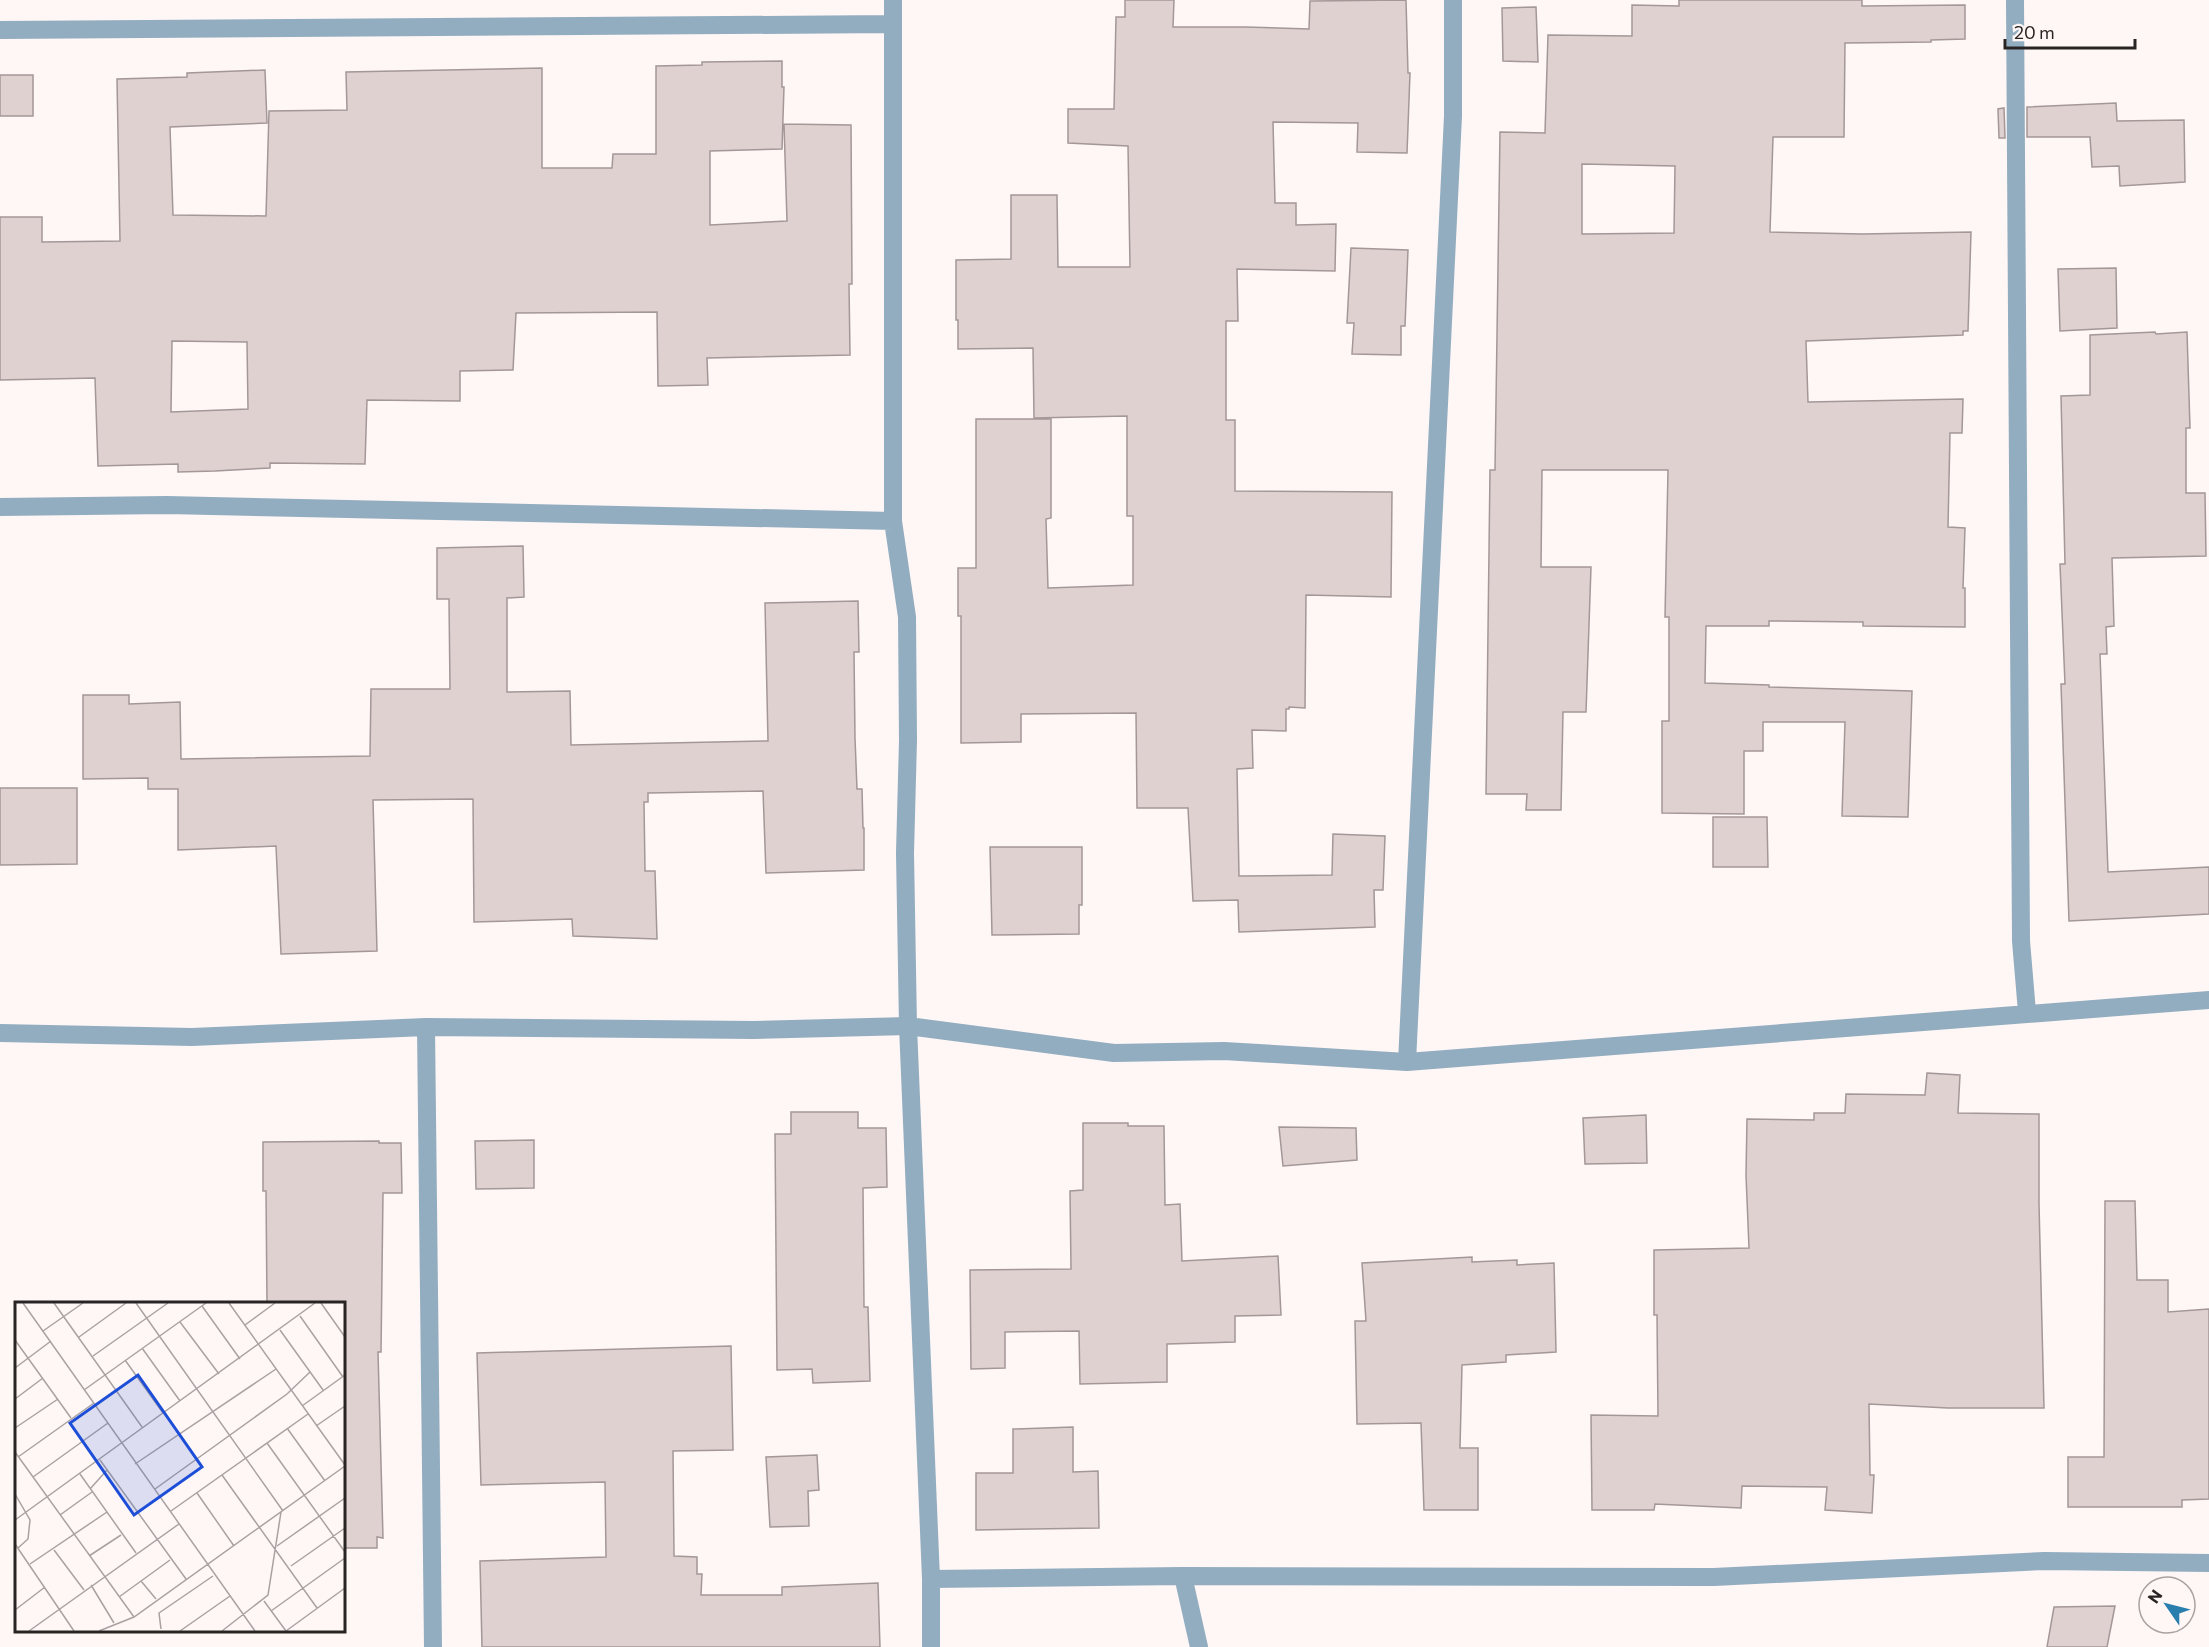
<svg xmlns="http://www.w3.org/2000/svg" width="2209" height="1647" viewBox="0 0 2209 1647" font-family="Commissioner,sans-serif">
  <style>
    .building { fill: #e0d1d1; stroke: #a49797; stroke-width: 1.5; fill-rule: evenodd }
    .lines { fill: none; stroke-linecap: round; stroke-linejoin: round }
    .minor { stroke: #92adbf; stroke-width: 18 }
    .inset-road { fill: none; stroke: #a9a2a2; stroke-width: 1.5 }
    .view { fill: #1d4ed8; fill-opacity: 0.15; stroke: #1d4ed8; stroke-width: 3 }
    .inset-edge { fill: none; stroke: #292424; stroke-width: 3 }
  </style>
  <rect width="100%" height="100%" fill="#fff6f6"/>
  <path class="building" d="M1125 0H1174L1173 27H1245L1309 29 1310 1 1406 0 1408 73H1410L1407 153 1357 152 1358 123 1273 122 1275 203H1296V225L1336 224 1335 271 1237 269 1238 321H1226V420H1235V491L1392 492 1391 597 1306 595 1305 708 1289 707V709H1286V731L1252 730 1253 768 1237 769 1239 876 1332 875 1333 834 1385 836 1383 890H1374L1375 927 1239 932 1238 900 1193 901 1188 808H1137L1136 713 1021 714V742L961 743V616H958V568H976V419H1051V518L1046 519 1048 588 1133 585V516H1127V416L1034 418 1033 348 958 349V320H956V260L1011 259V195H1057L1058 267H1130L1128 146 1068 143V109H1114L1116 17H1125Z
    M1679 0H1862V6L1965 5V39L1931 40V42L1845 43 1844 137H1773L1770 232 1862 234 1971 232 1968 331H1963V335L1806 341 1808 402 1963 399 1962 433H1950L1948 527 1965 528 1963 588H1965V627L1863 626V622L1769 621V626H1706L1705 683 1769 685V687L1912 691 1908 817 1842 816 1845 722H1763V751H1744V814L1662 813V721H1669V617H1665L1668 470H1542L1541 567H1591L1586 712H1563L1561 810H1526L1527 794H1486L1490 470H1495L1500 132 1545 133 1548 35 1632 36V5L1679 6ZM1582 164 1675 166 1674 233 1582 234Z
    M1536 7 1538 62 1503 61 1502 8Z
    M782 61V87H784L782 149 710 151V225L787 221 784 124 851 125 852 284H849L850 355 707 358 708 385 658 386 657 312 516 313 513 370 460 371V401L367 400 365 464 270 463V468L215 471 178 472V464L98 466 95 378 0 380V217H42V242L120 241 117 79 187 77V73L265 70 267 123 170 127 173 215 266 216 269 111 347 110 346 72 542 68V168H612L613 154H656V66L702 65V62ZM172 341 247 342 248 409 171 412Z
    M0 75H33V116H0Z
    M2116 103 2117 121 2184 120 2185 182 2120 186 2119 166 2092 167 2090 137H2027V107Z
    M2004 108 2005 138H1999L1998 109Z
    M1351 248 1408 250 1405 326H1401V355L1352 354 1354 323H1347Z
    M2116 268 2117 328 2060 331 2058 269Z
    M2155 332 2156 334 2187 332 2190 428H2186V493H2205L2206 556 2112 558 2114 626 2106 627 2107 654H2100L2108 872 2209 867V914L2069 921 2061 684H2065L2060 564H2065L2061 396 2090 395V335Z
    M523 546 524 597 507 598V692L570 691 571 745 768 741 765 603 858 601 859 652H854L855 738 857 789H862L863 828H864V870L766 873 763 791 648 793V802H644L645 871H655L657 939 573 936 572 919 474 922 473 799 373 800 377 951 281 954 276 846 178 850V789H148V778L83 779V695H129V704L180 702 181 759 370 756 371 689H450L449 599H437V548Z
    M0 788H77V864L0 865Z
    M1713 817H1767L1768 867H1713Z
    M990 847H1082V905H1079V934L992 935Z
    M1927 1073 1960 1075 1958 1113 2039 1114V1204L2044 1408H1948L1869 1404 1870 1475H1874L1872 1513 1825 1510 1827 1487 1742 1486 1741 1508 1655 1504 1654 1510H1592L1591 1415 1658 1416 1657 1315H1654V1250L1749 1248 1746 1175 1747 1119 1814 1120V1113H1845L1846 1094 1925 1095Z
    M791 1112H858V1128H886L887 1187 863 1188 864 1307H868L870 1381 813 1383 812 1369 777 1370 775 1134H791Z
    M1646 1115 1647 1163 1585 1164 1583 1118Z
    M1083 1123H1128V1126H1164L1165 1205 1180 1204 1182 1261 1278 1256 1281 1315 1235 1316V1342L1167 1344V1382L1080 1384 1079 1331 1005 1332V1368L971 1369 970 1270 1071 1269 1070 1191 1083 1190Z
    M1279 1127 1356 1128 1357 1160 1283 1166Z
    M534 1140V1188L476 1189 475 1141Z
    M379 1141V1143H401L402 1193H383L381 1352H378L383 1538 377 1537V1548H344V1304H267L266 1191H263V1142Z
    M2105 1201H2135L2137 1280H2168V1312L2209 1309V1499L2182 1500V1507H2068V1457H2104Z
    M1472 1257V1262L1517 1260V1265L1554 1263 1556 1352 1506 1355V1362L1462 1365 1460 1448H1478V1510H1424L1421 1423 1357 1424 1355 1321H1366L1362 1263Z
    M731 1346 733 1450 673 1451 674 1556 697 1557V1574H702L701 1595H782V1587L878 1583 880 1647H482L480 1561 606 1557 605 1482 481 1485 477 1353Z
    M1073 1427V1472L1098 1471 1099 1528 976 1530V1473H1013V1429Z
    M817 1455 819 1490 808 1491 809 1526 770 1527 766 1457Z
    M2115 1606 2107 1647H2047L2054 1607Z"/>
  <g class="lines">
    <path class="minor" d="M893 0V521L907 617 908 740 905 853 908 1026 931 1579V1647
      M2015 0 2021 941 2027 1012
      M0 30 893 24
      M0 507 167 505 893 521
      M426 1027 433 1647
      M0 1033 192 1037 426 1027 754 1030 908 1026 1114 1053 1224 1051 1407 1062 2209 1000
      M1407 1062 1453 116V0
      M1183 1576 1199 1647
      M931 1579 1183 1576 1714 1577 2044 1561 2209 1563"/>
  </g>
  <g transform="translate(15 1302)">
    <rect width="330" height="330" fill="#fff6f6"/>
    <path class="inset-road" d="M8 1 240 329M39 1 127 125M121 1 268 209M214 1 330 163M306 1 330 35M187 4 225 57M285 14 328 75M165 20 204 72M230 23 260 1M265 28 308 88M28 29 68 1M64 35 111 1M0 38 56 116M127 46 165 99M78 54 153 1M110 58 148 111M0 66 36 39M69 88 191 1M0 97 28 76M287 104 330 73M301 124 330 104M0 126 43 97M272 126 310 179M252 141 330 250M0 150 119 315M3 155 79 101M85 158 171 277M120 162 261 67M65 172 121 251M207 173 302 306M18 175 93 121M75 187 92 168M140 187 272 92 295 70M182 191 219 244M0 192 15 218 13 237 3 246M156 209 293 112M45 213 77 190M0 218 300 1M0 242 59 329M262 244 330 196M39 248 69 288M74 254 106 233M15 262 92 210M276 264 330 226M126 279 141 297M76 283 99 321M104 295 155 258M249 299 271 329M0 308 30 285M256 309 330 256M146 327 144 311 198 274M14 329 164 222M84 329 119 315 330 164M165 329 215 294M207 329 253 293 266 210M271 329 330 286"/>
    <path class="view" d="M123 73 187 165 119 213 55 121Z"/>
    <rect width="330" height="330" class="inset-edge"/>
  </g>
  <g transform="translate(2167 1605) rotate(305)"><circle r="28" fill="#fff6f6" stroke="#a9a2a2" stroke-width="1.5"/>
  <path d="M0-4.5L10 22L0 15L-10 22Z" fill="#287ead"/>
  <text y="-9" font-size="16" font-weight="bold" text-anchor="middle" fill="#292424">N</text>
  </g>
  <path d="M2005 39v9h130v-9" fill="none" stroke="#292424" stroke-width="3"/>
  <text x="2014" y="39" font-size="18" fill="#292424" stroke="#fff6f6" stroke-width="4.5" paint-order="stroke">20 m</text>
</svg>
